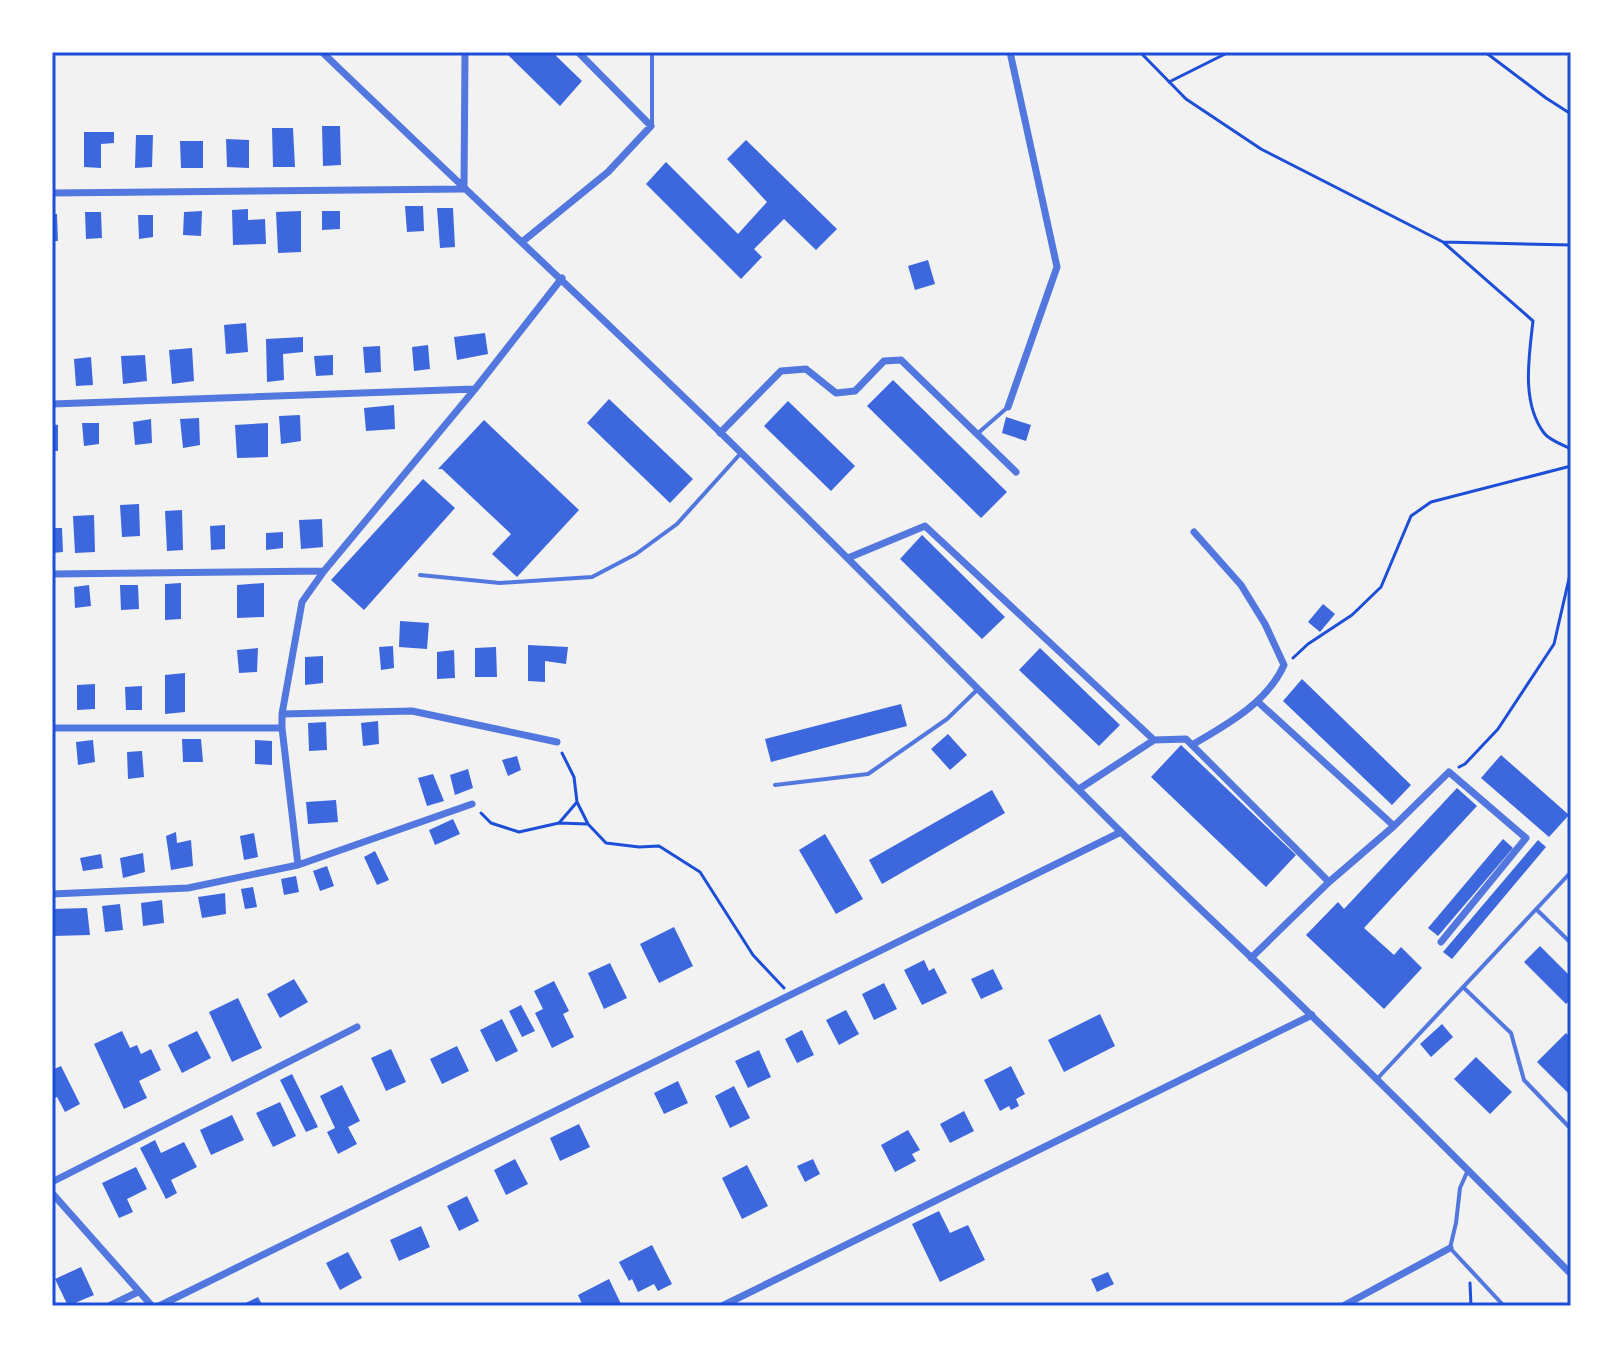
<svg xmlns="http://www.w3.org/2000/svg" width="1623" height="1358" viewBox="0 0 1623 1358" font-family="Roboto,sans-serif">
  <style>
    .building { fill: #3d67dc }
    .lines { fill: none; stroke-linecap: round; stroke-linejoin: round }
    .path { stroke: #1d4ed8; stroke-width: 3 }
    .service { stroke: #5277de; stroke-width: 4 }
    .minor { stroke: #5277de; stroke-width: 7 }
    .neatline { fill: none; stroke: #1d4ed8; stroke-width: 3 }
  </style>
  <rect width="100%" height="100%" fill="#f2f2f2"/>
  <path class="building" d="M505 52H552L582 81 560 106Z
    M322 126H340L341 165 323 166Z
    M272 128H293L295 167H273Z
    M84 132H114V143L101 144V168L84 167Z
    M136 135H153L152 167 135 168Z
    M226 139 249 140V168L227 167Z
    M746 140 837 229 816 250 784 219 754 249 762 257 741 279 646 184 666 162 738 234 767 202 727 159Z
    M180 141H203V168H181Z
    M405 206H423L424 231 407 232Z
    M437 208H453L455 247 440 248Z
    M248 209V220L265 219 266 244 233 245 232 210Z
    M202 211 201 236 183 235 184 212Z
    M301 211V252L278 253 276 212Z
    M322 211H340V229L322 230Z
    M85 212H101L102 238 86 239Z
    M52 214H57L58 241H52Z
    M138 215H153V237L139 239Z
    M928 260 935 284 915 290 908 266Z
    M246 323 248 352 226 354 224 325Z
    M485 333 488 354 457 360 454 337Z
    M303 337V352L283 354 284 380 267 382 266 339Z
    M428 345 430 369 414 371 412 347Z
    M380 346 381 372 365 373 363 347Z
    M192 348 194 381 172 384 169 350Z
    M145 355 147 381 123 384 121 356Z
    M333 355V375L316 376 314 356Z
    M91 357 93 385 76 386 74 359Z
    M893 380 1007 492 981 518 867 406Z
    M609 399 693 479 670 503 587 423Z
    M788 401 855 466 831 491 764 426Z
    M394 405 395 429 366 431 364 408Z
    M300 415 301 441 281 444 279 416Z
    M1006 417 1031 425 1026 441 1002 433Z
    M199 418 200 445 183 448 180 419Z
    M151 419 152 443 135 445 133 422Z
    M484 420 579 510 517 577 492 554 511 534 442 469H438Z
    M82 423H99V444L84 446Z
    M268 423V457L237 458 235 425Z
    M52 424 58 425V451H52Z
    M423 479 455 508 364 610 331 580Z
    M139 504 140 536 122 537 120 505Z
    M182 510 183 550 167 551 165 511Z
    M94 515 95 552 75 553 73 516Z
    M322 519 323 547 301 549 299 520Z
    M225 525V549L211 550 210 526Z
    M52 528H62L63 552 52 553Z
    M283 532V548L266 550V533Z
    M922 535 1005 617 982 639 900 559Z
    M181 583V619L165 620V584Z
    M264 583V617L237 618V585Z
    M89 585 91 606 75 608 74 587Z
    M120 585H138L139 609 121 610Z
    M1323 604 1335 614 1320 632 1308 622Z
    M400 621 429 623 427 649 399 647Z
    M528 645 568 647 566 664 545 661V682L528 681Z
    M393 646 394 668 381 670 379 647Z
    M496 647 497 677H475V648Z
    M258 648 257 672 239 673 237 650Z
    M1040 648 1120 725 1099 746 1019 670Z
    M454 650 455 678 437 679V652Z
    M323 656V683L305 685V657Z
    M185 673V712L165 714V675Z
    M1302 679 1411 785 1392 805 1283 701Z
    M95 684V709L77 710V685Z
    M142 686V710H126L125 687Z
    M901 704 907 726 771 762 765 739Z
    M378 721 379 744 363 746 361 723Z
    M326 722 327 750 309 751 308 723Z
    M948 734 967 755 950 770 931 749Z
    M182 739H201L203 762H183Z
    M93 740 95 762 78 765 76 742Z
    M255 740 272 741V765L255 764Z
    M1181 745 1296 855 1266 887 1151 777Z
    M142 751 144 777 128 779 127 752Z
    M1501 755 1569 815 1549 837 1481 778Z
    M517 756 521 770 508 776 502 760Z
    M468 769 473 788 455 795 450 775Z
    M433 774 444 801 427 806 418 778Z
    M1457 788 1477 806 1364 928 1394 955 1401 947 1422 968 1384 1009 1306 935 1338 902 1344 909Z
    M992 790 1005 813 882 884 869 860Z
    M336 800 338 822 308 824 306 802Z
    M453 819 460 834 435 845 429 830Z
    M176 832 177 843 191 840 193 866 171 870 166 836Z
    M254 833 258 857 244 860 240 836Z
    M825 834 863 899 836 914 799 850Z
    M1503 839 1513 848 1438 936 1428 928Z
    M1538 840 1546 847 1452 959 1443 952Z
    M375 851 389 880 377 885 364 857Z
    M143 853 145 872 123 878 120 858Z
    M101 854 103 868 83 871 80 858Z
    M327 866 334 886 320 891 313 871Z
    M296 876 299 892 284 895 281 879Z
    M253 887 257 907 245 909 241 889Z
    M225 893 226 914 202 918 198 897Z
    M162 900 164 923 143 926 141 903Z
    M120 904 123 930 105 932 102 906Z
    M87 908 90 935 53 936 52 909Z
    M674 927 693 966 659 983 640 944Z
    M1540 946 1571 977V999L1566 1004 1524 962Z
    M924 960 929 971 934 968 947 993 922 1005 904 970Z
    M610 963 627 998 604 1009 588 973Z
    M993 969 1003 989 981 999 971 979Z
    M294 979 308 1002 280 1018 267 994Z
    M554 981 569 1011 563 1014 574 1037 552 1048 535 1013 543 1009 534 991Z
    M884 983 897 1009 874 1020 862 994Z
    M238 998 262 1048 232 1062 209 1012Z
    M521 1005 535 1031 522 1037 509 1011Z
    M846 1010 859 1034 839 1045 826 1020Z
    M1100 1014 1115 1046 1064 1072 1048 1040Z
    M502 1019 518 1051 496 1062 480 1030Z
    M1442 1024 1453 1037 1431 1057 1420 1044Z
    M802 1030 814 1055 797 1063 785 1039Z
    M122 1031 130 1048 137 1045 141 1054 151 1049 161 1070 139 1081 147 1098 124 1109 94 1044Z
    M197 1031 211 1058 182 1073 168 1045Z
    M1566 1033 1571 1038V1096L1537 1062Z
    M457 1046 469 1071 442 1084 430 1059Z
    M391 1049 406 1082 386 1091 371 1058Z
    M759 1050 771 1077 748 1088 735 1061Z
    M1476 1057 1512 1092 1490 1114 1454 1079Z
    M61 1066 80 1104 65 1112 57 1097 52 1099V1070Z
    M1011 1066 1025 1094 1016 1099 1019 1106 1011 1110 1009 1106 1000 1111 984 1080Z
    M292 1074 318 1127 306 1132 280 1080Z
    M678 1081 688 1103 664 1114 654 1093Z
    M342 1085 360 1121 348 1127 357 1144 338 1154 327 1132 335 1128 320 1096Z
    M734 1086 750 1118 730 1128 715 1096Z
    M280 1102 296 1136 273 1147 256 1113Z
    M964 1111 974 1131 950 1143 940 1124Z
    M232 1115 244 1140 211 1155 200 1130Z
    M579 1124 590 1147 560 1161 550 1138Z
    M908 1130 920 1150 912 1154 916 1161 895 1172 881 1145Z
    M155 1140 161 1153 184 1142 197 1167 171 1180 177 1193 166 1199 140 1148Z
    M515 1159 528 1184 506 1195 494 1170Z
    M813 1159 820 1174 805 1182 797 1166Z
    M747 1165 768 1206 742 1219 722 1178Z
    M136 1167 147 1189 127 1199 133 1212 119 1218 102 1183Z
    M467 1196 479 1221 459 1231 447 1206Z
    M939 1211 950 1233 968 1225 985 1260 940 1282 912 1224Z
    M421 1226 430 1247 399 1261 390 1240Z
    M652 1245 672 1284 658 1291 654 1284 638 1292 632 1279 629 1281 619 1262Z
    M348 1252 362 1278 340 1290 326 1263Z
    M81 1267 94 1295 68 1306 55 1279Z
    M1108 1272 1114 1284 1097 1292 1091 1279Z
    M609 1279 622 1306H583L578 1295Z
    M258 1297 263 1306H239Z"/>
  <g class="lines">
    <path class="path" d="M1140 52 1186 99 1261 149 1443 242 1571 245
      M1485 52 1546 98 1571 114
      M1169 82 1229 52
      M1443 242 1533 321C1529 357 1521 402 1544 433 1549 440 1563 445 1571 449
      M1293 658 1308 644 1352 615 1381 587 1411 516 1431 502 1571 466
      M1459 767 1465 764 1498 729 1554 644 1571 570
      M577 802 588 824 606 843 639 847 659 846 700 872 753 955 784 988
      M481 813 491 823 519 832 559 823 577 802 574 777 562 753
      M559 823 587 824
      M1470 1283 1471 1306"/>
    <path class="service" d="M652 124V52
      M977 434 1008 407
      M420 575 500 583 592 577 636 554 677 524 741 453
      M775 785 868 774 947 719 977 690
      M1536 909 1571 943
      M1463 987 1511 1033 1524 1080 1571 1129
      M1377 1079 1571 872
      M1468 1170 1460 1188 1456 1223 1450 1248 1504 1306"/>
    <path class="minor" d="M322 52C455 180 590 306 722 434 856 565 987 699 1120 831 1184 895 1251 956 1316 1020 1402 1103 1487 1189 1571 1274
      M464 189 465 52
      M52 193 464 189
      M522 242 608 172 651 126 578 52
      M52 404 475 389
      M1008 407 1057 267 1010 52
      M720 433 781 371 806 369 836 393 855 391 884 361 901 360 1016 472
      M848 558 925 526 1154 740
      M52 574 324 571
      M1257 701 1394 826 1329 882
      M282 714 412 711 557 742
      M52 728H282
      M1192 745C1226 725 1267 703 1284 665L1265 624 1241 585 1194 532
      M1079 789 1154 740 1186 739 1329 882 1251 958
      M1394 826 1449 772 1526 838 1441 942
      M298 865 282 728V714L302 602 324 571 475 389 562 278
      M52 894 188 888 298 865 472 804
      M52 1182 357 1027
      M52 1193 152 1306
      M109 1306 138 1292
      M159 1306 1121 832
      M722 1306 1312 1015
      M1343 1306 1450 1248"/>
  </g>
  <rect width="1623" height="1358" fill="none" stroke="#ffffff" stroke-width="108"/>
  <rect x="54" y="54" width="1515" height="1250" class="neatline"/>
</svg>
